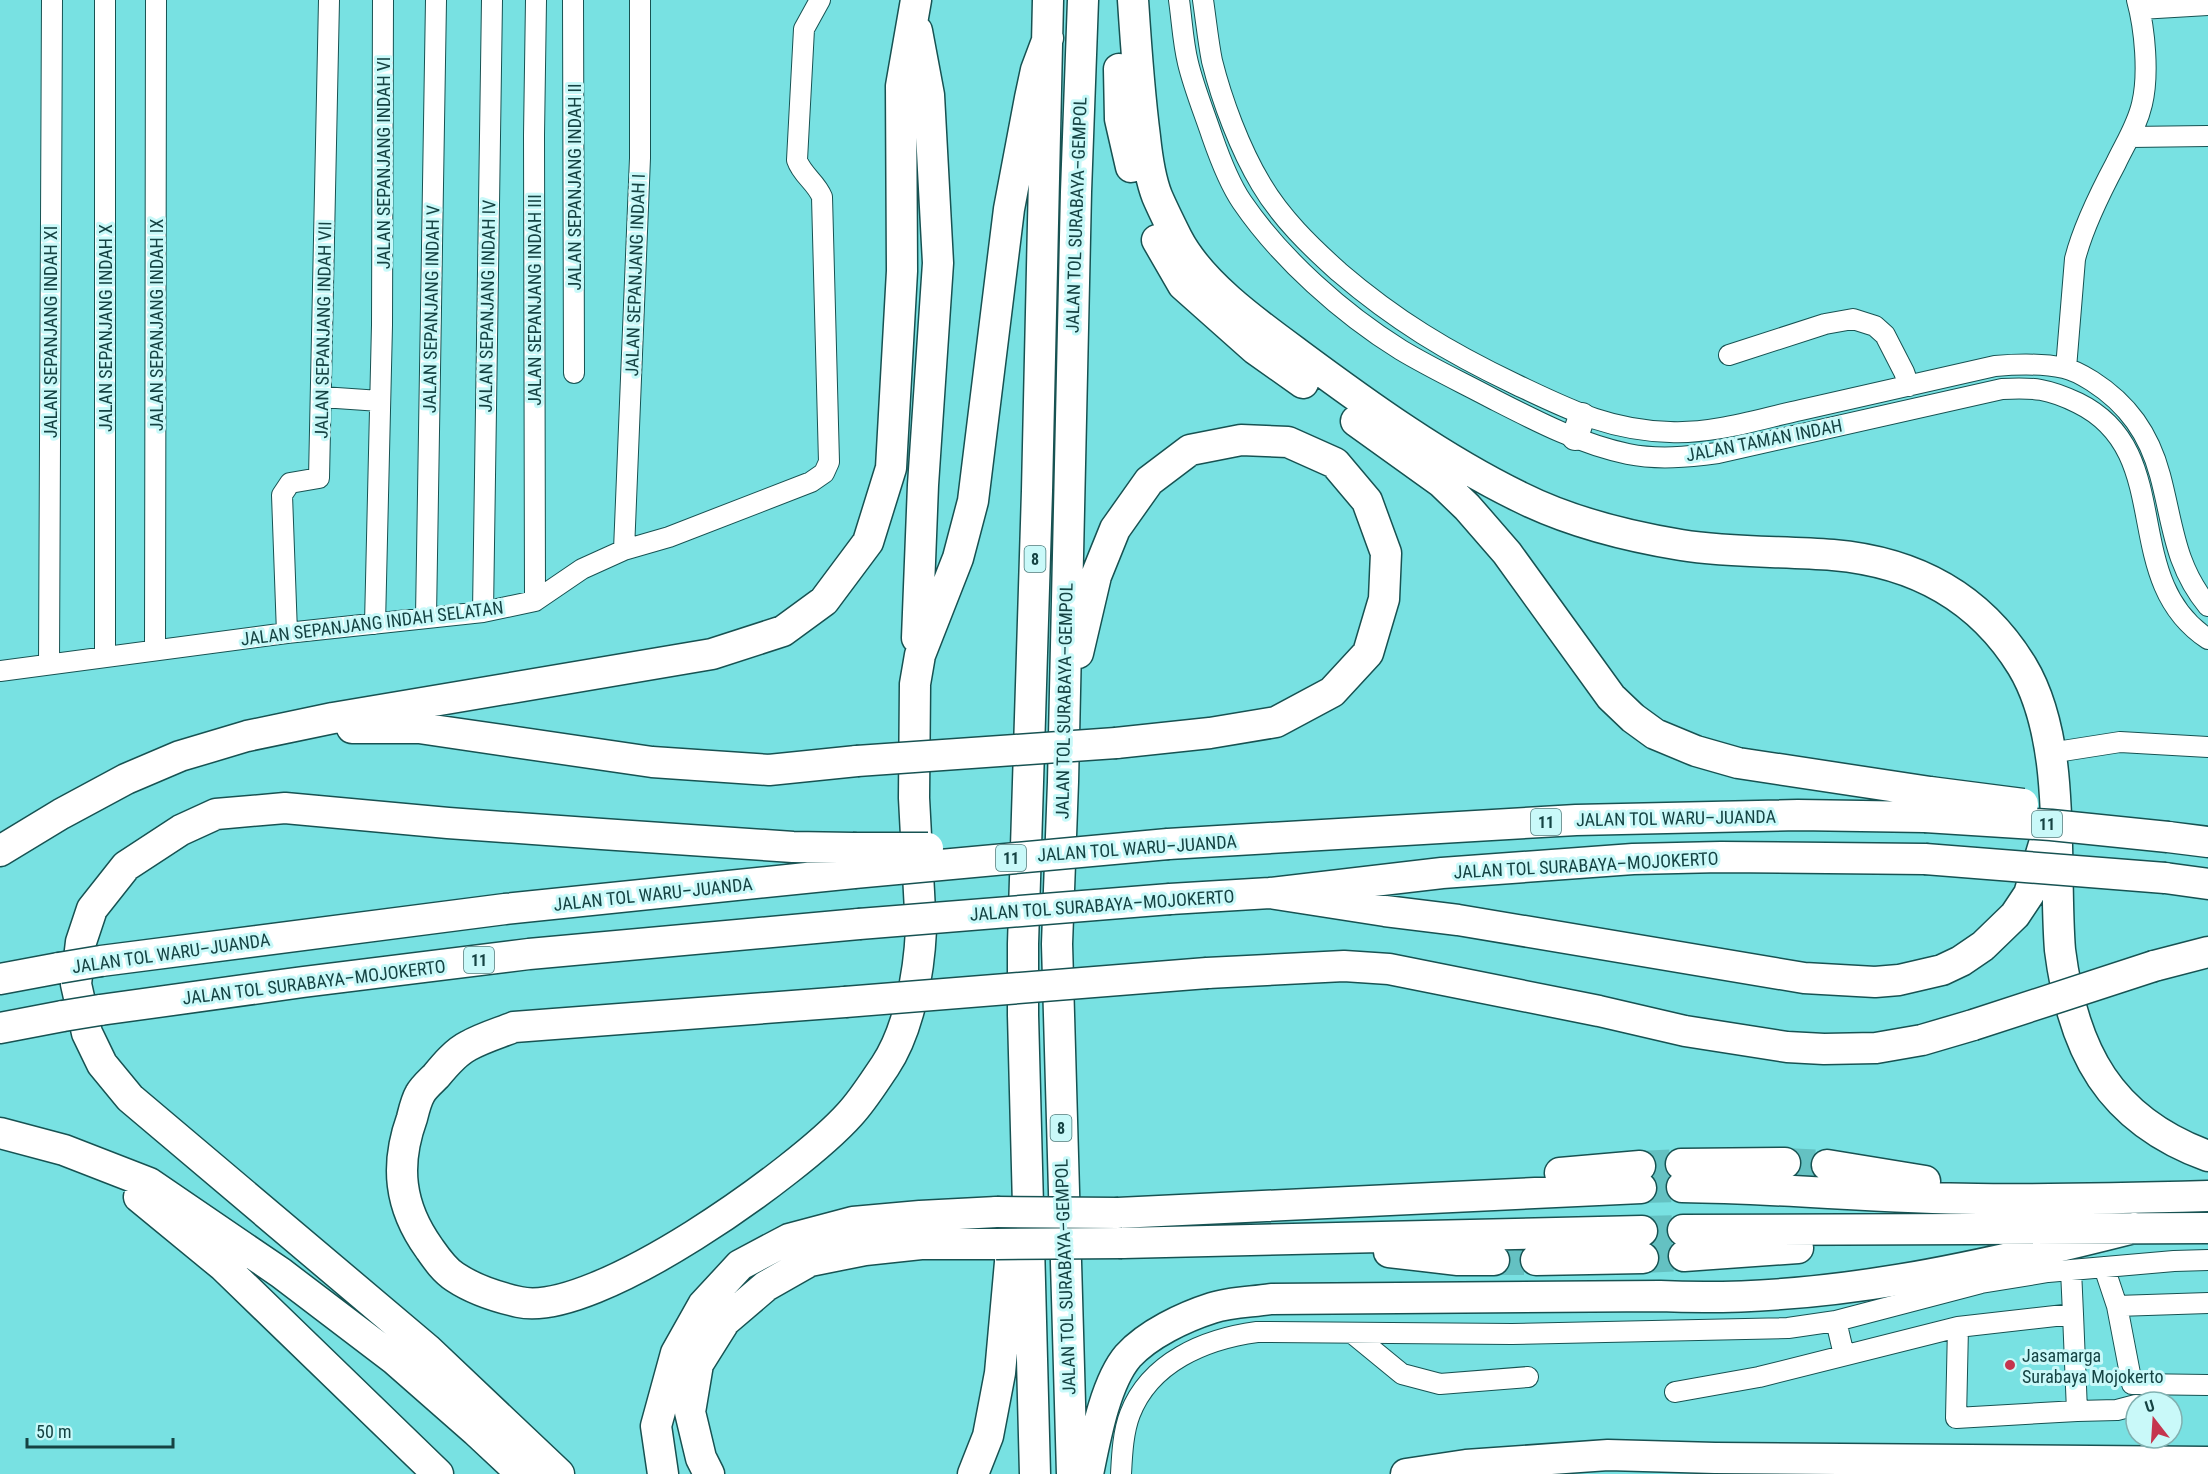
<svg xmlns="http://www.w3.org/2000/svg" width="2208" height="1474" viewBox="0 0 2208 1474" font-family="'Roboto Condensed',sans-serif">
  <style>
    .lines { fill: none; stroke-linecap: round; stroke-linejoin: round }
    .highway-tunnel { stroke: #64c1c2; stroke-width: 30; stroke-dasharray: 30 15; stroke-linecap: butt }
    .minor-casing { stroke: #175252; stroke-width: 22 }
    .major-casing { stroke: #175252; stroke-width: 28 }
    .highway-casing { stroke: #175252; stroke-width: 33 }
    .minor { stroke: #fff; stroke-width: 20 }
    .major { stroke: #fff; stroke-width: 26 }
    .highway { stroke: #fff; stroke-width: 30 }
    .highway-bridge-casing { stroke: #175252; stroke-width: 33; stroke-linecap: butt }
    .highway-bridge { stroke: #fff; stroke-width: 30 }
    .poi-dot { fill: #c5354e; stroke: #c9f9f9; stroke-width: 2 }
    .labels { text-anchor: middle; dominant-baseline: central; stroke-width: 6; stroke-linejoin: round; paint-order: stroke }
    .shield { fill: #c9f9f9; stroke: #4b7a7a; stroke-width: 1.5 }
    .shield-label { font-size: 16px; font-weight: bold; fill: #154343 }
    .street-label { font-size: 18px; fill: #154343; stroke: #c9f9f9 }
    .poi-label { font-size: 18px; fill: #154343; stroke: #c9f9f9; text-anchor: start }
  </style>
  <rect width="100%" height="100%" fill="#78e1e2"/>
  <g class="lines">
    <path class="highway-tunnel" d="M1785 1163 1827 1165
      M1640 1166 1681 1164
      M1641 1188 1682 1187
      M1642 1231 1683 1230
      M1643 1258 1684 1256
      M1494 1260H1536"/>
    <defs>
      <path id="minor" d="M105 0V656
        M573 0 574 373
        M1179 0C1182 21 1183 43 1188 63 1194 88 1204 112 1212 136 1220 159 1229 183 1242 202 1281 259 1343 314 1401 350 1431 368 1463 383 1493 399 1536 421 1580 444 1628 454 1658 460 1688 457 1718 453L2002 389C2034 387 2049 389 2078 403 2178 452 2117 579 2208 639
        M1203 0C1206 20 1208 41 1212 61 1222 101 1240 149 1261 184 1281 218 1310 246 1339 272 1395 320 1448 352 1515 384 1570 410 1608 430 1670 432 1714 434 1759 419 1801 410 1866 395 1931 381 1995 366 2018 364 2041 363 2064 368 2074 370 2084 376 2092 381 2128 404 2149 434 2160 475 2173 523 2174 565 2208 606
        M2140 9 2208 5
        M2130 137 2208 136
        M1729 355 1825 324 1853 319 1875 326 1885 335 1904 372 1909 386
        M2066 368 2075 259C2083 227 2100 193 2116 163 2125 144 2137 126 2142 104 2149 75 2145 29 2137 0
        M322 397 380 401
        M624 550 640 158V0
        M535 601 534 135 536 0
        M483 612 492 0
        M426 617 436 0
        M375 624 382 325 383 0
        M287 633 282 495 290 483 319 478 329 0
        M155 650 156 0
        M49 664 52 0
        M0 671 287 633 483 612 535 601 582 569 624 550 669 537 811 482 824 473 829 462 822 197C816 182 802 175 797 160L804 29 820 0
        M2050 753 2120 742 2208 747
        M2104 1267 2117 1306
        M2071 1270 2073 1314
        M2208 1303 2117 1306 2132 1384 2208 1385
        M1836 1321 1844 1355
        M1352 1333 1402 1374 1440 1384 1528 1377
        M1675 1392 1759 1377 1958 1327 2073 1314 2077 1411 1956 1418 1958 1327
        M2077 1411 2117 1410 2136 1405
        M1121 1474C1122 1455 1123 1432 1130 1414 1150 1362 1205 1339 1257 1332L1512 1334 1788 1328 1836 1321 1981 1283 2048 1272 2174 1261 2208 1260"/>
      <path id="major" d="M1575 437 1582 416"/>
      <path id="highway" d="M1133 0C1136 46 1139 91 1145 137 1147 156 1150 178 1157 196 1163 210 1170 224 1177 238 1200 283 1256 323 1297 353 1367 405 1442 459 1520 497 1570 522 1626 536 1681 545 1731 553 1782 551 1833 555 1914 562 1979 596 2022 666 2068 742 2053 863 2060 950 2073 1051 2109 1120 2208 1156
        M917 31 929 95 938 263 923 485 917 638
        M1119 69 1120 119 1131 167
        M1157 240 1183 285 1255 349 1303 383
        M1356 421 1441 482 1467 507 1507 553 1611 697 1633 718 1655 734 1696 751 1738 763 1930 792
        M1078 653 1096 576 1115 529 1149 481 1190 450 1241 440 1288 442 1335 463 1367 501 1386 553 1384 599 1368 653 1332 692 1276 722 1210 733 1116 743
        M352 728H419L652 762 769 770 857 761
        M2168 837 2208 842
        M1168 844 1576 820 1798 815 1925 817
        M0 851 61 814 126 779 180 756 247 736 333 718 712 654 783 631 824 601 868 542 891 468 902 271 901 86 916 0
        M2165 878 2208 884
        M1270 893 1385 911 1458 920 1804 978 1875 982 1899 980 1942 970 1961 961 1983 946 2015 915 2029 894 2044 844
        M1170 899 1270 893 1442 873 1633 859 1721 857 1925 859
        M101 961 505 909 854 873
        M2154 966 2208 952
        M1207 973 1344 966 1389 969 1599 1011 1685 1031 1787 1047 1824 1049 1876 1048 1922 1040 1973 1025
        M0 979 59 968
        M845 1002 514 1027C499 1033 482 1038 468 1046 456 1052 445 1065 436 1076 431 1081 423 1088 420 1094 416 1101 414 1110 412 1118 395 1165 399 1206 429 1248 436 1258 444 1270 455 1277 473 1289 497 1297 519 1302 594 1319 800 1170 850 1114 863 1100 874 1082 885 1066 909 1030 919 973 921 930L914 798 915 684 920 655 958 558 973 501 1009 209 1030 98 1036 70 1048 38
        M100 1010 303 982 529 954 859 924
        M0 1028 63 1016
        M0 1133 64 1150 149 1183 281 1273 394 1359 476 1431 522 1474
        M1681 1164 1785 1163
        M1827 1165 1925 1181
        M1560 1173 1640 1166
        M1682 1187C1780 1188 1878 1198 1977 1199 2054 1200 2131 1198 2208 1196
        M139 1197 223 1266 438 1474
        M1118 1213 1641 1188
        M1683 1230 2208 1228
        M1122 1243 1642 1231
        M1389 1252 1458 1260H1494
        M1684 1256 1798 1248
        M1536 1260 1643 1258
        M559 1474 427 1349 130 1098 102 1064 87 1033 76 984 81 942 92 909 126 866 181 830 216 814 285 808 448 823 602 834 793 847 853 848
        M663 1474 656 1426 676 1353 703 1305 740 1265 789 1239 853 1222 920 1216 997 1212
        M709 1474 701 1458 690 1412 698 1364 725 1321 766 1286 810 1261 865 1250 921 1244H996
        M973 1474 988 1436 1000 1373 1013 1229
        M1035 1474 1023 1015V944L1037 491 1048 0
        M1072 1474 1057 944 1063 782 1076 192 1083 0
        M1088 1474C1095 1440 1105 1383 1128 1356 1148 1334 1184 1317 1212 1308 1230 1302 1252 1302 1271 1299L1660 1296C1821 1304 1980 1267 2134 1228
        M1406 1474 1466 1465 1608 1455 1715 1458 2208 1462"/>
    </defs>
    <use href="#minor" class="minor-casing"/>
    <use href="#major" class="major-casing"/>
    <use href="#highway" class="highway-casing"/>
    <use href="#minor" class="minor"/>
    <use href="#major" class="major"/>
    <use href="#highway" class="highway"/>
    <defs>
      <path id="highway-bridge" d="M857 761 1116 743
        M1930 792 2023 804
        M1925 817 2051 825 2168 837
        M853 848H928
        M1925 859 2165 878
        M854 873 1168 844
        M859 924 1170 899
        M59 968 101 961
        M845 1002 1207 973
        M63 1016 100 1010
        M1973 1025 2154 966
        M997 1212 1118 1213
        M996 1244 1122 1243"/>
    </defs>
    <use href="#highway-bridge" class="highway-bridge-casing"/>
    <use href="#highway-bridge" class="highway-bridge"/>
  </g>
  <circle class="poi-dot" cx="2010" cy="1365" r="6"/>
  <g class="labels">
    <g class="shield">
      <rect x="1024.5" y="546" width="21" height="26" rx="4.5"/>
      <rect x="1531" y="809" width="30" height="26" rx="4.5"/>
      <rect x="2032" y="811" width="30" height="26" rx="4.5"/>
      <rect x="996" y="845" width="30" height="26" rx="4.5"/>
      <rect x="464" y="947" width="30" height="26" rx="4.5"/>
      <rect x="1050.5" y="1115" width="21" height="26" rx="4.5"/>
    </g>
    <g class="shield-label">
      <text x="1035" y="559">8</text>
      <text x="1546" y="822">11</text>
      <text x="2047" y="824">11</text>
      <text x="1011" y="858">11</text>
      <text x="479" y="960">11</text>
      <text x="1061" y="1128">8</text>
    </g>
    <g class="street-label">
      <text transform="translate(383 163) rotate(-90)">JALAN SEPANJANG INDAH VI</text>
      <text transform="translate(574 187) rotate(-90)">JALAN SEPANJANG INDAH II</text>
      <text transform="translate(1076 215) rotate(-88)">JALAN TOL SURABAYA–GEMPOL</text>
      <text transform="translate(635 275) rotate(-88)">JALAN SEPANJANG INDAH I</text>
      <text transform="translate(534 300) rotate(-90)">JALAN SEPANJANG INDAH III</text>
      <text transform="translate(487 306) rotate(-89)">JALAN SEPANJANG INDAH IV</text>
      <text transform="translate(431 309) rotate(-89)">JALAN SEPANJANG INDAH V</text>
      <text transform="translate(156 325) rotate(-90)">JALAN SEPANJANG INDAH IX</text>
      <text transform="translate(105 328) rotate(-90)">JALAN SEPANJANG INDAH X</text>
      <text transform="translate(323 330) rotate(-89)">JALAN SEPANJANG INDAH VII</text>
      <text transform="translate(50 332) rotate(-90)">JALAN SEPANJANG INDAH XI</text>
      <text transform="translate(1764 440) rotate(-11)">JALAN TAMAN INDAH</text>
      <text transform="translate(372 623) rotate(-7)">JALAN SEPANJANG INDAH SELATAN</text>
      <text transform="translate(1064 701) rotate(-89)">JALAN TOL SURABAYA–GEMPOL</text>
      <text transform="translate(1676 818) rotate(-1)">JALAN TOL WARU–JUANDA</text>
      <text transform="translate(1137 848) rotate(-4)">JALAN TOL WARU–JUANDA</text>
      <text transform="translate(1586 865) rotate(-3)">JALAN TOL SURABAYA–MOJOKERTO</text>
      <text transform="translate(653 894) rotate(-6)">JALAN TOL WARU–JUANDA</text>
      <text transform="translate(1102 905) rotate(-4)">JALAN TOL SURABAYA–MOJOKERTO</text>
      <text transform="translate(171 953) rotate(-8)">JALAN TOL WARU–JUANDA</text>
      <text transform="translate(314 982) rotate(-7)">JALAN TOL SURABAYA–MOJOKERTO</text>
      <text transform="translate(1065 1277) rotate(-92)">JALAN TOL SURABAYA–GEMPOL</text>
    </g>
    <g class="poi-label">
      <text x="2022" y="1355">Jasamarga<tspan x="2022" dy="21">Surabaya Mojokerto</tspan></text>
    </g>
  </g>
  <g transform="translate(2154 1420) rotate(343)"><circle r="28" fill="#c9f9f9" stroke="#81b0b0" stroke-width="1.5"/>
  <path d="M0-4.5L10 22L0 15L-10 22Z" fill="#c5354e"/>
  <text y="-9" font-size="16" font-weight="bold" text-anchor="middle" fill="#154343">U</text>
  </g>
  <path d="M27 1438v9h146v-9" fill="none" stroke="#154343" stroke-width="3"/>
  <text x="36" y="1438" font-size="18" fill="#154343" stroke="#c9f9f9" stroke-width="4.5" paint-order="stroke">50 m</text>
</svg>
